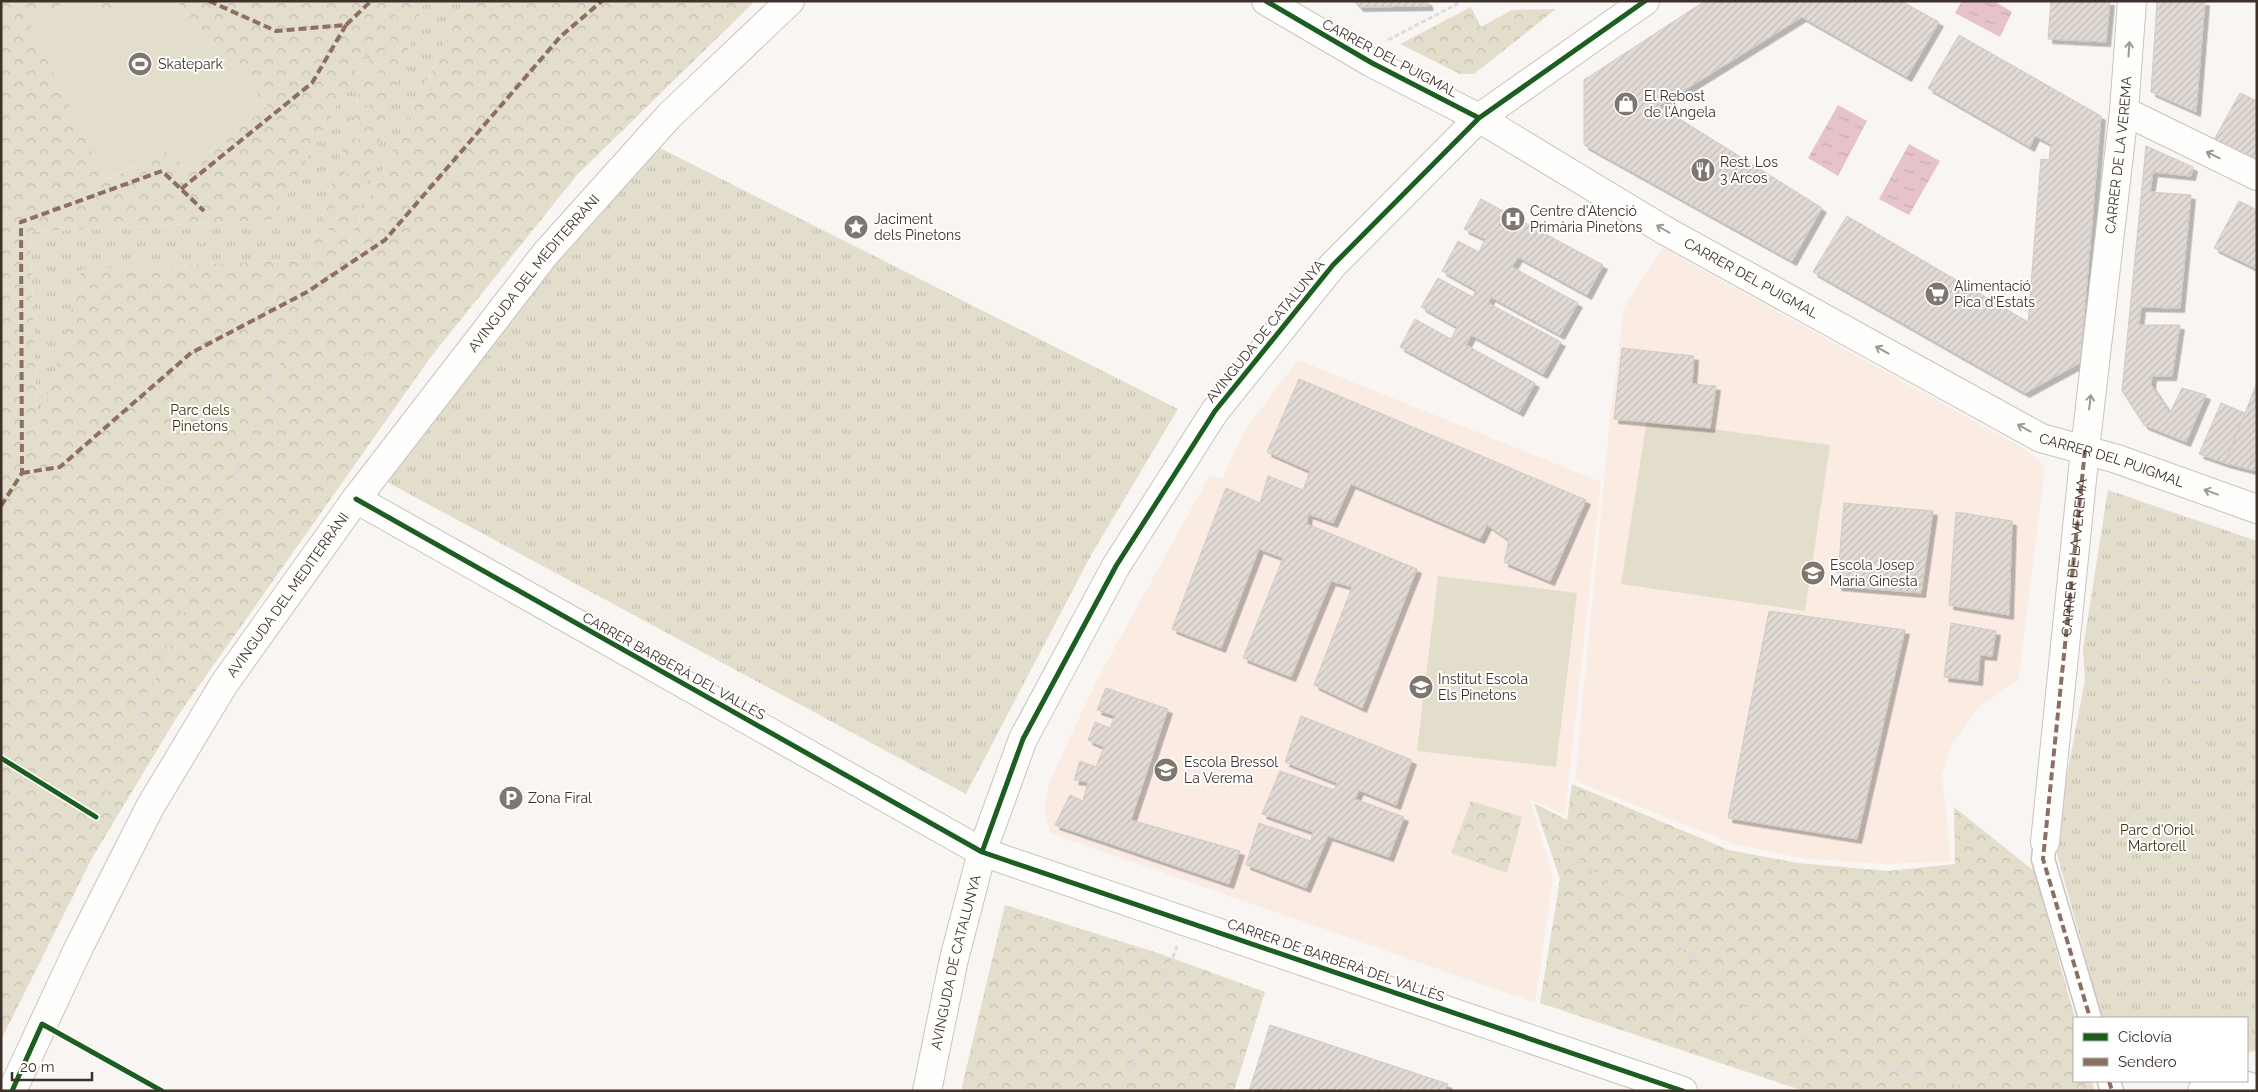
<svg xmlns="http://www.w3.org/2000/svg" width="2258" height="1092" viewBox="0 0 2258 1092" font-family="Raleway,sans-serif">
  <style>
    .built { fill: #faebe3 }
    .grass { fill: url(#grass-tufts) }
    .park { fill: url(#park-crowns); fill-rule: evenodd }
    .pitch { fill: #e3ddcc }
    .water { fill: url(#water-ripples) }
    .building { fill: url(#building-hatch); stroke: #d0cbc5; filter: url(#shadow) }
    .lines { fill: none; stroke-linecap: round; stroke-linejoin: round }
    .pedestrian-casing { stroke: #cac3bf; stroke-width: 25 }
    .minor-casing { stroke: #cac3bf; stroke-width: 30 }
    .path { stroke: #dedcdb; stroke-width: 3; stroke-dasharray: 5 2.5; stroke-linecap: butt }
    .pedestrian { stroke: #fefefd; stroke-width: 22 }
    .minor { stroke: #fefefd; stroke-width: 28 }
    .quiet { stroke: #8d6e63; stroke-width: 4; stroke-dasharray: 8 4; stroke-linecap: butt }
    .cycleway-casing { stroke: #fff; stroke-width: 8 }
    .cycleway { stroke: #1b5e20; stroke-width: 5 }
    .oneway { stroke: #9e9894 }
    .labels { text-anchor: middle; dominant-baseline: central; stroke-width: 4; stroke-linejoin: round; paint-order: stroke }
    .street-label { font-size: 14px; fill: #3e312a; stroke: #fff }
    .poi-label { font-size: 14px; fill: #3e312a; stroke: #fff; text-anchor: start }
    .park-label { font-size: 14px; fill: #3b3310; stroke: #fff }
  </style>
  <defs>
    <pattern id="grass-tufts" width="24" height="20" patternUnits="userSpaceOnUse" patternTransform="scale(1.25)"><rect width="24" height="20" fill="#e3ddcc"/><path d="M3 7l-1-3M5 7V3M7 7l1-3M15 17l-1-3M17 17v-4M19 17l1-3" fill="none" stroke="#c4beaf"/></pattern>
    <pattern id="park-crowns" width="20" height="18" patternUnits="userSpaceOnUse" patternTransform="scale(1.25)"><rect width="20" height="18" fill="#e3ddcc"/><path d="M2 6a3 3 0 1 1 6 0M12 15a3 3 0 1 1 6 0" fill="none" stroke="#c4beaf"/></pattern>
    <pattern id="water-ripples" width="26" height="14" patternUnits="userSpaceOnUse" patternTransform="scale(1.25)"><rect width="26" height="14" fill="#e6c3cb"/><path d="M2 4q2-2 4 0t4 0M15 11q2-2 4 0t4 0" fill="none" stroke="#c6a8ae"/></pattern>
    <pattern id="building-hatch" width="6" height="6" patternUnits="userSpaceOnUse" patternTransform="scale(1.25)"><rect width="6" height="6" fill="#e2dbd5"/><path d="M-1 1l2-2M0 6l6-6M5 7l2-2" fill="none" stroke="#c3bcb7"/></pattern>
    <filter id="shadow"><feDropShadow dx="4.5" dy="4.5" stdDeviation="0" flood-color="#0004"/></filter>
  </defs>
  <rect width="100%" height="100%" fill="#f8f5f3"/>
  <path class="built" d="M1663 248 2026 450 2045 467 2018 680 1978 708 1953 742 1942 775 1951 861 1886 864 1801 858 1734 844 1575 781 1611 409 1624 308Z
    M1298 360 1601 482 1565 815 1530 799 1553 878 1535 1003 1050 833 1044 807 1050 781 1098 678 1210 475 1222 479 1246 429Z"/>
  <path class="grass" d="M424 1H475L463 6 345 248Z
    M378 30 309 260 82 269 38 436 30 232 273 220Z
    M660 148 1178 409 1091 555 966 794 387 482 552 264Z
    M2108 490 2257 541V1050L2247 1053V1018H2102L2054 843 2085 680 2083 649Z"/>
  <path class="park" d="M1 1H69L29 21 106 180 169 150 188 170 267 106 176 1H424L347 244 463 6 475 1H755L577 175 430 358 177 717 92 858 1 1040ZM377 33 309 260 82 269 38 433 30 232 273 220Z
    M97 1H132L108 16Z
    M1471 7 1481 27 1512 10 1556 9 1474 74H1460L1400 44Z
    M1572 784 1729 850 1797 863 1888 871 1955 864 1954 807 2034 871 2075 1018 2074 1081H2092L2095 1091H1804L1540 1003 1560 879 1534 803 1567 820Z
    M1471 801 1522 817 1507 873 1451 853Z
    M1005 905 1161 954 1265 992 1234 1091H961Z"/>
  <path class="pitch" d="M69 1H97L108 16 132 1H176L267 106 188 170 169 150 105 180 28 21Z
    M1647 420 1830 445 1805 611 1621 584Z
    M1438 576 1577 593 1556 767 1417 751Z"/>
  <path class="water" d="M1962 1H1994L2012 12 2000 37 1955 13Z
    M1838 105 1867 121 1838 176 1808 158Z
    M1909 144 1940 161 1909 215 1879 199Z"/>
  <path class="building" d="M1354 1H1427L1429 6 1359 7Z
    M1705 1H1901L1939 22 1907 77 1802 17 1659 106 1822 208 1792 261 1584 145V80Z
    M2051 1H2110L2106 42 2048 39Z
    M2157 1H2205L2196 112 2151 92Z
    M1959 35 2101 116 2080 363 2025 393 1813 272 1847 216 2028 322 2041 159 2049 160 2051 144 2035 136 2030 147 1928 88Z
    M2240 93 2257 101V162L2214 140Z
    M2146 146 2193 167 2191 176 2153 172 2150 192 2191 195 2180 308 2141 307 2139 325H2180L2172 376H2152L2151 385 2170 413 2182 388 2206 395 2186 442 2144 425 2122 391Z
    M1481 199 1603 265 1587 295 1518 257 1512 267 1578 303 1560 335 1491 297 1488 303 1561 342 1543 374 1471 335 1466 345 1535 383 1519 412 1400 347 1415 319 1451 339 1457 327 1421 307 1438 278 1473 297 1476 290 1442 271 1458 241 1479 252 1485 239 1464 229Z
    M2239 201 2257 210V269L2214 248Z
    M1622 348 1694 356 1692 384 1716 386 1710 428 1614 419Z
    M1299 379 1586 500 1550 581 1504 562 1509 540 1487 525 1480 539 1351 484 1333 523 1308 514 1307 524 1417 569 1362 708 1314 685 1352 587 1331 581 1291 677 1243 658 1283 558 1259 549 1221 648 1172 629 1226 488 1260 503 1268 476 1303 490 1310 471 1267 452Z
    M2257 383V447L2248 469 2225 463Z
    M2221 403 2245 413 2225 463 2199 454Z
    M2257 447V471L2248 469Z
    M1844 503 1933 511 1921 593 1837 586Z
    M1956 512 2012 521 2009 615 1949 605Z
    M1769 611 1905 630 1857 839 1728 818Z
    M1951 623 1996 631 1992 656 1980 655 1978 681 1944 677Z
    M1106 688 1168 709 1131 820 1240 851 1229 884 1055 825 1070 795 1083 801 1088 782 1074 780 1080 761 1096 767 1104 747 1088 740 1095 722 1110 728 1115 716 1097 710Z
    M1301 716 1412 760 1396 805 1359 790 1355 799 1404 817 1389 857 1328 836 1306 888 1246 865 1259 823 1311 841 1313 832 1262 814 1280 771 1334 790 1337 783 1285 762Z
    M1270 1025 1448 1084 1445 1091H1249Z"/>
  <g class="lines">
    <defs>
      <path id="pedestrian" d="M2045 842 2043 859 2090 1018
        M2109 1081 2112 1091"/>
      <g id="minor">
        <path id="s1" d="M1266 1 1372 63 1479 118 1664 230 2041 438 2117 459 2257 509"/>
        <path d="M2124 111 2257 176"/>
        <path d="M356 499 982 852 1683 1091"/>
        <path id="s2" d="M2045 842 2085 450 2124 111 2132 1"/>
        <path id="s3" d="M12 1091 79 947 150 807 224 684 356 499 546 253 669 116 790 1"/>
        <path id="s4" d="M927 1091 954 959 982 852 1023 739 1116 566 1215 411 1333 265 1479 118 1645 1"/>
        <path d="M2202 1091 2238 1083 2257 1089"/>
      </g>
    </defs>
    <use href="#pedestrian" class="pedestrian-casing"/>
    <use href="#minor" class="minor-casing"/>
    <path class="path" d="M473 1 478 7
      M1388 40 1457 4 1455 1
      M200 274 204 211
      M307 292 331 307 375 361
      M2085 710 2166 682 2257 675
      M111 827 96 817 178 623 313 276 401 1
      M1554 841 1657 919 1684 950 1726 985 1752 1012 1780 1033 1811 1041 1860 1061 1926 1078 1952 1081 1968 1091
      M1 848 35 853
      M1123 1091 1177 946"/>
    <use href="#pedestrian" class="pedestrian"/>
    <use href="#minor" class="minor"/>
    <path class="quiet" d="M209 1 276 31 346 25 371 1
      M181 189 312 83 346 25
      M2085 450 2043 859 2090 1018
      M22 473 60 467 191 353 307 292 385 240 561 36 602 1
      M1 506 22 473 21 222 162 171 204 211
      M2109 1081 2112 1091"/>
    <defs>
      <path id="cycleway" d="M1266 1 1372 63 1479 118
        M356 499 982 852 1683 1091
        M1 758 96 817
        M982 852 1023 739 1116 566 1215 411 1333 265 1479 118 1645 1
        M12 1091 42 1024 162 1091"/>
    </defs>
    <use href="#cycleway" class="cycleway-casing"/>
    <use href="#cycleway" class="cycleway"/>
  </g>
  <defs><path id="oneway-shaft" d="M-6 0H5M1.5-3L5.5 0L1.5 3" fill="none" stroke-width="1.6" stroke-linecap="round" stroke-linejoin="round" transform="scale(1.25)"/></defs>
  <g class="oneway">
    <use href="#oneway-shaft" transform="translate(2129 49) rotate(-86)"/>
    <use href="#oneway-shaft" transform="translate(2213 155) rotate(-154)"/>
    <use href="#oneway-shaft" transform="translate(1663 229) rotate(-150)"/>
    <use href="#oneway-shaft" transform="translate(1882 350) rotate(-151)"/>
    <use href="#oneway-shaft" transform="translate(2090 402) rotate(-83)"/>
    <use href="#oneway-shaft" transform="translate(2024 428) rotate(-151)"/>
    <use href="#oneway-shaft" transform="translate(2211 492) rotate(-160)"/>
  </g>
  <defs>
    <symbol id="stadium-disc" viewBox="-11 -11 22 22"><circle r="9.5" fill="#7f7670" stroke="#fff"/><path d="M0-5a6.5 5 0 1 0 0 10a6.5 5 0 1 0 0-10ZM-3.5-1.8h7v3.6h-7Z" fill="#fff"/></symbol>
    <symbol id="shop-disc" viewBox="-11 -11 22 22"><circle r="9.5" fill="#7f7670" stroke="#fff"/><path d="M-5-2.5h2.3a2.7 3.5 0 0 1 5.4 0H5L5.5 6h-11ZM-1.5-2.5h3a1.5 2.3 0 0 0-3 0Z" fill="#fff"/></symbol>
    <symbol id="restaurant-disc" viewBox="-11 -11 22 22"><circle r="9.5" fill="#7f7670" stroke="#fff"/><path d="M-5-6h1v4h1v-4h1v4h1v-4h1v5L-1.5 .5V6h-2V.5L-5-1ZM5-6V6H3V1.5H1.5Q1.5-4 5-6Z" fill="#fff"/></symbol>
    <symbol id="hospital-disc" viewBox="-11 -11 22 22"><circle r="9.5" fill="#7f7670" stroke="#fff"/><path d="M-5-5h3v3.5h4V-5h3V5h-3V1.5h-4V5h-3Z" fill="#fff"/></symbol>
    <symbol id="sight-disc" viewBox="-11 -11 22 22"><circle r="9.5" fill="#7f7670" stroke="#fff"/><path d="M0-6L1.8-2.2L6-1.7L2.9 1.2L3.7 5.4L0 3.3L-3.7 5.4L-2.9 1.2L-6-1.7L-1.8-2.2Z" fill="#fff"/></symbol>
    <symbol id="supermarket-disc" viewBox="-11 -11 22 22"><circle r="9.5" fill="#7f7670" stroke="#fff"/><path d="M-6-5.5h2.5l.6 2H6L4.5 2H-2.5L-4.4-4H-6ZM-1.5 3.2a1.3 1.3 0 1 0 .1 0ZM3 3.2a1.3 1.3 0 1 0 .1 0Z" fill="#fff"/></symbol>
    <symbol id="school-disc" viewBox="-11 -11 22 22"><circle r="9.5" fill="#7f7670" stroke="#fff"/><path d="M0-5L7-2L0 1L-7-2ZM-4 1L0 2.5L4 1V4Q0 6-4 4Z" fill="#fff"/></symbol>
    <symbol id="parking-disc" viewBox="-11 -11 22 22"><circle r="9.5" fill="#7f7670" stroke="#fff"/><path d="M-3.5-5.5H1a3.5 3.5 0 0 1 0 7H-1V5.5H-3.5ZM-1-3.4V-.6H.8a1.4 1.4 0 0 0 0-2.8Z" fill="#fff"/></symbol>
  </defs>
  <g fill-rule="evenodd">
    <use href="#stadium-disc" x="126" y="50" width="28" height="28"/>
    <use href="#shop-disc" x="1612" y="90" width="28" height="28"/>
    <use href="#restaurant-disc" x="1689" y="156" width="28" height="28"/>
    <use href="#hospital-disc" x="1499" y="205" width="28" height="28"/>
    <use href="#sight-disc" x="842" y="213" width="28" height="28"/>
    <use href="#supermarket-disc" x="1923" y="280" width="28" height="28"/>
    <use href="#school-disc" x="1799" y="559" width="28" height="28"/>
    <use href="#school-disc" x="1407" y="673" width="28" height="28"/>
    <use href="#school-disc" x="1152" y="756" width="28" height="28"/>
    <use href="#parking-disc" x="497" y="784" width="28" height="28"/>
  </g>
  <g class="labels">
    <g class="street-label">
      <text transform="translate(1390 58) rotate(28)">CARRER DEL PUIGMAL</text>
      <text stroke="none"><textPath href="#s2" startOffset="691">CARRER DE LA VEREMA</textPath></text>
      <text stroke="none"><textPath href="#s3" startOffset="974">AVINGUDA DEL MEDITERRÀNI</textPath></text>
      <text stroke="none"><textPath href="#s1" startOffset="559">CARRER DEL PUIGMAL</textPath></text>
      <text transform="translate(1265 331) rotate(-51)">AVINGUDA DE CATALUNYA</text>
      <text stroke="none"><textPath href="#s1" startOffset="964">CARRER DEL PUIGMAL</textPath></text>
      <text stroke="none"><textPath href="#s2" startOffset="286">CARRER DE LA VEREMA</textPath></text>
      <text stroke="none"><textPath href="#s3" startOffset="569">AVINGUDA DEL MEDITERRÀNI</textPath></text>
      <text transform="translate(674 666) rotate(29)">CARRER BARBERÀ DEL VALLÈS</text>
      <text transform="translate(1336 960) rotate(19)">CARRER DE BARBERÀ DEL VALLÈS</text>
      <text stroke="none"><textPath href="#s4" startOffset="132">AVINGUDA DE CATALUNYA</textPath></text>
    </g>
    <g class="poi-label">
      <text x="158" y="64">Skatepark</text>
      <text x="1644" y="96">El Rebost<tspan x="1644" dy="16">de l'Àngela</tspan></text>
      <text x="1720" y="162">Rest. Los<tspan x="1720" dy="16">3 Arcos</tspan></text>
      <text x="1530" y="211">Centre d'Atenció<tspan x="1530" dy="16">Primària Pinetons</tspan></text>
      <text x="874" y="219">Jaciment<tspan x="874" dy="16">dels Pinetons</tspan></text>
      <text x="1954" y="286">Alimentació<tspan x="1954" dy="16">Pica d'Estats</tspan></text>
      <text x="1830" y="565">Escola Josep<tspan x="1830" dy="16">Maria Ginesta</tspan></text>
      <text x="1438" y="679">Institut Escola<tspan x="1438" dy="16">Els Pinetons</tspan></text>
      <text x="1184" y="762">Escola Bressol<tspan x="1184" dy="16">La Verema</tspan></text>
      <text x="528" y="798">Zona Firal</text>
    </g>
    <g class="park-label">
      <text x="200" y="410">Parc dels<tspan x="200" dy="16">Pinetons</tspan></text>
      <text x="2157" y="830">Parc d'Oriol<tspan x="2157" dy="16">Martorell</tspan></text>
    </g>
  </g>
  <rect width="2258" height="1092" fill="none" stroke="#3e312a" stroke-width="5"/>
  <rect x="2073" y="1017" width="175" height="65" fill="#ffffff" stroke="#b2adaa"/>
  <rect x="2083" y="1033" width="25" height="8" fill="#1b5e20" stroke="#b2adaa"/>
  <text x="2118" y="1042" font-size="15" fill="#3e312a">Ciclovía</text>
  <rect x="2083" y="1058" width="25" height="8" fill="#8d6e63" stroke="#b2adaa"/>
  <text x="2118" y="1067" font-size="15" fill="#3e312a">Sendero</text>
  <path d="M12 1072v8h80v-8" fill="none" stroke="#3e312a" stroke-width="2.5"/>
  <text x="20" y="1072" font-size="15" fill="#3e312a" stroke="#ffffff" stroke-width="4" paint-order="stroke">20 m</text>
</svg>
